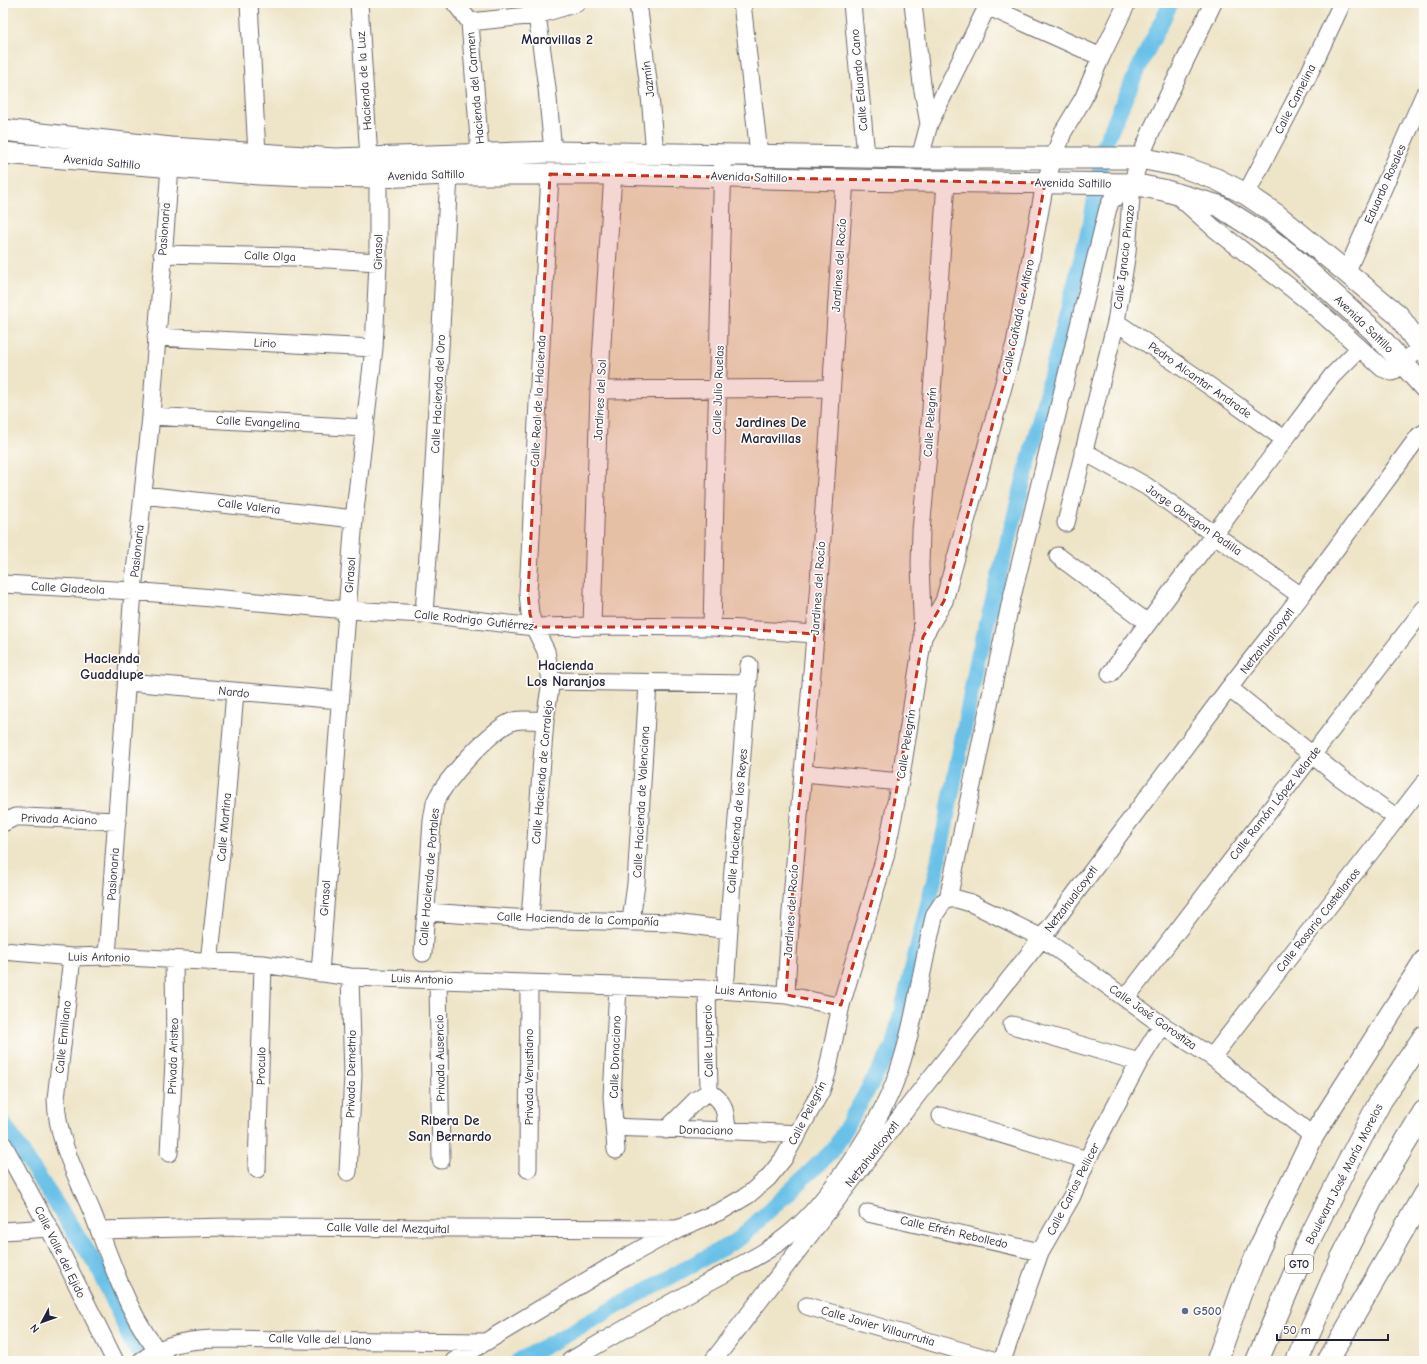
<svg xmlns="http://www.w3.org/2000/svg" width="1427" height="1364" viewBox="0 0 1427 1364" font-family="'Comic Neue',sans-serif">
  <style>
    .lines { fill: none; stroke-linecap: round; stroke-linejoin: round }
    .canal { stroke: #6bc1e8; stroke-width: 16 }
    .minor-casing { stroke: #69666c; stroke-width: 19 }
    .tertiary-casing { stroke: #69666c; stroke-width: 23 }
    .primary-casing { stroke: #69666c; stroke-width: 24 }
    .minor { stroke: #fff; stroke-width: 17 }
    .tertiary { stroke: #fff; stroke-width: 21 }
    .primary { stroke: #fff; stroke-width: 22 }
    .marked { fill: #c8321e; fill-opacity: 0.2; stroke: #c8321e; stroke-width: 3; stroke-dasharray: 8 5; stroke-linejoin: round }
    .service-dot { fill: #5c6f8a; stroke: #fdfcf7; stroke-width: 1.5 }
    .labels { text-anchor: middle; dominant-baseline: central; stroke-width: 3.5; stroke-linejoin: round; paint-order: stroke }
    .shield { fill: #fdfcf7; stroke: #646373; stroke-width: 1 }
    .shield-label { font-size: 11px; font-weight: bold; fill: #22223b }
    .street-label { font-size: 12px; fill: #22223b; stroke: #fdfcf7 }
    .service-label { font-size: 12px; font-weight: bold; fill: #4e5e75; stroke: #fdfcf7; text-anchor: start }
    .quarter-label { font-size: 14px; font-weight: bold; fill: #22223b; stroke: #fdfcf7 }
  </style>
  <rect width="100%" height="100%" fill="#fdfcf7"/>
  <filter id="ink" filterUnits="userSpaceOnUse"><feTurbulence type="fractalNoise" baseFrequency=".025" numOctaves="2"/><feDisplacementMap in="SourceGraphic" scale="8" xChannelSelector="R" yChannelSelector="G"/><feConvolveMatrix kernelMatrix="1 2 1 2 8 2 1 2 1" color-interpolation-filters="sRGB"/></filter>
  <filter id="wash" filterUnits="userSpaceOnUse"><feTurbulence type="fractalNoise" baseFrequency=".012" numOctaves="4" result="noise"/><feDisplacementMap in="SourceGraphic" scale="16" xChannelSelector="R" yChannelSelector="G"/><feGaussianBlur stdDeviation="0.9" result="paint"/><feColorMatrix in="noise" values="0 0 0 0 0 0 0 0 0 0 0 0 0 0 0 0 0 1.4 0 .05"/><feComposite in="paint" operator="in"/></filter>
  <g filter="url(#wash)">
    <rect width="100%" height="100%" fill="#eee4c7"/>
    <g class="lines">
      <path class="canal" d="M3 1123 99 1269 133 1345 146 1361
        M518 1361 739 1239 834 1149 893 1046 937 868 978 657 1091 221 1104 146 1138 69 1171 3"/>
    </g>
  </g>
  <g filter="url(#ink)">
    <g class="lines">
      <defs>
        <path id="minor" d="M249 3 257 154
          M359 3 369 158
          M455 3 470 22 480 153
          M638 3 650 96 655 154
          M742 3 759 154
          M852 3 866 156
          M913 3 922 85 929 124
          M987 6 1101 57
          M537 15 547 88 553 152
          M470 22 537 15 577 3
          M920 158 929 124 989 3
          M1246 194 1306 80 1342 3
          M1178 196 1215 229 1309 302 1360 348
          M162 254 294 257 378 262
          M1346 273 1424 95
          M1116 322 1224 396 1284 439
          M156 337 374 348
          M599 390 830 388
          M151 416 365 428
          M1083 451 1146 486 1301 596
          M143 495 354 519
          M1066 523 1116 322 1127 252 1132 184 1140 158 1153 127 1213 3
          M1058 556 1148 623
          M3 584 133 591 347 610 424 614 534 627 592 626 712 627 815 634
          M424 614 433 483 449 174
          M592 626 599 390 613 174
          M712 627 723 153
          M923 637 944 601 1015 343 1045 183 1063 132 1083 99 1101 57 1127 3
          M1110 674 1332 376 1360 348 1382 368 1392 372 1424 345
          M551 681 748 684
          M127 682 340 700
          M1229 688 1341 778 1397 818
          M804 773 900 782
          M3 823 15 817H24L117 821
          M948 899 1010 605 1108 208 1111 201 1132 184
          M427 912 530 919 674 923 729 930
          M530 919 545 720 551 681 546 651 534 627 530 614 528 593 550 174
          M631 921 636 884 648 683
          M3 951 72 957 107 956 263 964 350 977 707 989 786 995 832 1005H841
          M423 953 432 821C433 815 434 809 435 803 442 783 494 726 514 721 523 719 535 721 545 720
          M107 956 133 591 151 416 171 154
          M72 957 56 1099C57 1141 77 1176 93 1214 113 1265 129 1320 166 1361
          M209 962 224 827 235 692
          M320 973 354 519 374 348 378 262V177
          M726 977 731 895 749 665
          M438 979 441 1160
          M707 989 709 1092
          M786 995C791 875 806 756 815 635 827 484 834 332 845 180
          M1126 998 1424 609
          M1012 1025 1139 1062
          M1212 1057 1424 783
          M709 1092C726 1102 725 1112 727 1130
          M941 1116 1087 1160
          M614 1127C676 1130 737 1130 798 1134
          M666 1130 696 1100 709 1092
          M3 1144 49 1228 115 1361
          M616 1150 612 1097 618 987
          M169 1153 175 1043 174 960
          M257 1169 263 964
          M528 1169 529 984
          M348 1172 353 1075 350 977
          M868 1213 1040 1252
          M100 1230 226 1227 675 1229
          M3 1231 49 1228
          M807 1306 996 1361
          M141 1361C164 1344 183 1341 211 1339L485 1342
          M454 1361 623 1259 677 1229 721 1211 748 1195 768 1178 784 1158 821 1091 827 1073 841 1005 885 857 900 782 923 637 920 565 921 531 928 454 946 181
          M570 1361C615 1334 661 1308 707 1283 736 1267 768 1253 793 1231 828 1201 877 1127 894 1084 915 1030 920 970 935 914L943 902 948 899H957L971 903 1042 938 1162 1025 1212 1057 1313 1136
          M713 1361 918 1094 1042 938 1229 688 1301 596 1419 436 1424 433
          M1002 1361 1040 1252 1072 1196 1087 1160 1139 1062 1162 1025"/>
        <path id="tertiary" d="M3 130 171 148 335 159 553 152 920 158H1140L1180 166 1216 179 1246 194 1277 215 1398 315 1424 352
          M3 153 259 174 306 176 378 177 449 174H613L845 180 1132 184 1163 190 1219 206 1263 234 1288 253 1374 331 1424 387
          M1217 1361 1242 1290 1258 1251 1313 1136 1424 961
          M1328 1361 1424 1194"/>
        <path id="primary" d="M1257 1361 1308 1242 1345 1168 1381 1100 1424 1037
          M1297 1361 1342 1258 1377 1189 1424 1112"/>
      </defs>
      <use href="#minor" class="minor-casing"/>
      <use href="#tertiary" class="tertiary-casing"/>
      <use href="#primary" class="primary-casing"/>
      <use href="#minor" class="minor"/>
      <use href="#tertiary" class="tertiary"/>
      <use href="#primary" class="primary"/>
    </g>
  </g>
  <path class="marked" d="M550 174 1045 183 1015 343 944 601 923 637 885 857 841 1005 786 995 796 838 815 634 712 627H534L530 614 528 593Z"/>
  <circle class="service-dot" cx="1185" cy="1311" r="4"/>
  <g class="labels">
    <rect class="shield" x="1285" y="1255" width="28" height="18" rx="3"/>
    <g class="shield-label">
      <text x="1299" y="1264">GTO</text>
    </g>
    <g class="street-label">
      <text transform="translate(648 79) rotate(-97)">Jazmín</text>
      <text transform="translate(859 80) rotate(-95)">Calle Eduardo Cano</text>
      <text transform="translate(364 81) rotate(-94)">Hacienda de la Luz</text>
      <text transform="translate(475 88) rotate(-95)">Hacienda del Carmen</text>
      <text transform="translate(1295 99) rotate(-63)">Calle Camelina</text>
      <text transform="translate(102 162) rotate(5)">Avenida Saltillo</text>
      <text transform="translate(426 175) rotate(-2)">Avenida Saltillo</text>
      <text transform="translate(749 177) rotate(2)">Avenida Saltillo</text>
      <text transform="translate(1073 183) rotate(1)">Avenida Saltillo</text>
      <text transform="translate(1385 184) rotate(-66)">Eduardo Rosales</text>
      <text transform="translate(164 229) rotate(-86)">Pasionaria</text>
      <text transform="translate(378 252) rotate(-89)">Girasol</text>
      <text transform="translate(270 256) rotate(2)">Calle Olga</text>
      <text transform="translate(1124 257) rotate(-83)">Calle Ignacio Pinazo</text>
      <text transform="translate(839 265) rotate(-86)">Jardines del Rocío</text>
      <text transform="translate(1018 317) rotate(-78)">Calle Cañadá de Alfaro</text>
      <text transform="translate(1364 324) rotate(44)">Avenida Saltillo</text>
      <text transform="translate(265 343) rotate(3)">Lirio</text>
      <text transform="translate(1200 380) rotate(35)">Pedro Alcantar Andrade</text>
      <text transform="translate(718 390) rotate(-88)">Calle Julio Ruelas</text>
      <text transform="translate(438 394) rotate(-87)">Calle Hacienda del Oro</text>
      <text transform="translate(600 400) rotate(-87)">Jardines del Sol</text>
      <text transform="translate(538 401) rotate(-87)">Calle Real de la Hacienda</text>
      <text transform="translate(258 422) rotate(3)">Calle Evangelina</text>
      <text transform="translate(930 422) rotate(-86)">Calle Pelegrín</text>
      <text transform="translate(249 506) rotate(7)">Calle Valeria</text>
      <text transform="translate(1194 520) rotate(35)">Jorge Obregon Padilla</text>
      <text transform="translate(137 551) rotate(-84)">Pasionaria</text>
      <text transform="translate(350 575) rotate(-85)">Girasol</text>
      <text transform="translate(68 588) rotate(3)">Calle Gladeola</text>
      <text transform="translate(818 588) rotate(-86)">Jardines del Rocío</text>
      <text transform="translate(474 620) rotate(6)">Calle Rodrigo Gutiérrez</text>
      <text transform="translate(1267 641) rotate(-52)">Netzahualcoyotl</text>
      <text transform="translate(234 692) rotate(6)">Nardo</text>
      <text transform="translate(906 744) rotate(-81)">Calle Pelegrín</text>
      <text transform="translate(542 772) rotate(-85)">Calle Hacienda de Corralejo</text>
      <text transform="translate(641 802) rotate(-87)">Calle Hacienda de Valenciana</text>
      <text transform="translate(1275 803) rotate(-52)">Calle Ramón López Velarde</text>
      <text transform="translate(59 819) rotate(2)">Privada Aciano</text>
      <text transform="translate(737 821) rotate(-85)">Calle Hacienda de los Reyes</text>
      <text transform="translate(224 827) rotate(-85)">Calle Martina</text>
      <text transform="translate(113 874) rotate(-86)">Pasionaria</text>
      <text transform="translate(429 877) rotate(-85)">Calle Hacienda de Portales</text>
      <text transform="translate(325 898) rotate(-86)">Girasol</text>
      <text transform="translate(1071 899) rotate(-53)">Netzahualcoyotl</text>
      <text transform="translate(791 911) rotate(-86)">Jardines del Rocío</text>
      <text transform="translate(578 919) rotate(2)">Calle Hacienda de la Compañía</text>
      <text transform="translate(1318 920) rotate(-52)">Calle Rosario Castellanos</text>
      <text transform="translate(99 957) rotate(1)">Luis Antonio</text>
      <text transform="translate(422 979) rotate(2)">Luis Antonio</text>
      <text transform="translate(746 992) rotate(5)">Luis Antonio</text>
      <text transform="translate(1153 1017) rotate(35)">Calle José Gorostiza</text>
      <text transform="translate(63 1037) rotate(-84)">Calle Emiliano</text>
      <text transform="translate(708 1041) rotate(-91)">Calle Lupercio</text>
      <text transform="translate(173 1056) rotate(-88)">Privada Aristeo</text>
      <text transform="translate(615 1057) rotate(-88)">Calle Donaciano</text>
      <text transform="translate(440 1058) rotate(-91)">Privada Ausencio</text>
      <text transform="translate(261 1066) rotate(-89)">Proculo</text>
      <text transform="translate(351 1074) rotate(-89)">Privada Demetrio</text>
      <text transform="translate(529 1077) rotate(-90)">Privada Venustiano</text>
      <text transform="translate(807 1113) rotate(-63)">Calle Pelegrín</text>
      <text transform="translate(706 1130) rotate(1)">Donaciano</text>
      <text transform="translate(872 1154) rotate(-52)">Netzahualcoyotl</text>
      <text transform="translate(1344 1174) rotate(-63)">Boulevard José María Morelos</text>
      <text transform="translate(1073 1189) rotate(-63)">Calle Carlos Pellicer</text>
      <text transform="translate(388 1228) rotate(1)">Calle Valle del Mezquital</text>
      <text transform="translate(954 1232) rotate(13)">Calle Efrén Rebolledo</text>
      <text transform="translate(60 1252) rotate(64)">Calle Valle del Ejido</text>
      <text transform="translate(878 1326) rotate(16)">Calle Javier Villaurrutia</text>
      <text transform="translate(320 1339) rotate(1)">Calle Valle del Llano</text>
    </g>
    <g class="service-label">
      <text x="1193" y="1311">G500</text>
    </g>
    <g class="quarter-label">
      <text x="557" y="39">Maravillas 2</text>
      <text x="771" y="422">Jardines De<tspan x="771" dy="16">Maravillas</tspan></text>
      <text x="112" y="658">Hacienda<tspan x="112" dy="16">Guadalupe</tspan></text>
      <text x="566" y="665">Hacienda<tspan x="566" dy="16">Los Naranjos</tspan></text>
      <text x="450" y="1120">Ribera De<tspan x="450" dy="16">San Bernardo</tspan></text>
    </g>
  </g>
  <rect width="1427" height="1364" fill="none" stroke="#fdfcf7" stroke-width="16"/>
  <g transform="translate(42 1322) rotate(229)" stroke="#fdfcf7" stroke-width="3" paint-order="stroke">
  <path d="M0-3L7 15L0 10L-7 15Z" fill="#22223b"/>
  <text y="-6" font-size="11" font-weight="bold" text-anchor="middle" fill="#22223b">N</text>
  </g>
  <path d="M1277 1334v6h111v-6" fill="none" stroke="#22223b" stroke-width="2"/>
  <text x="1283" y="1334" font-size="12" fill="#22223b" stroke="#fdfcf7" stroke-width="3" paint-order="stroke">50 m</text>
</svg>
